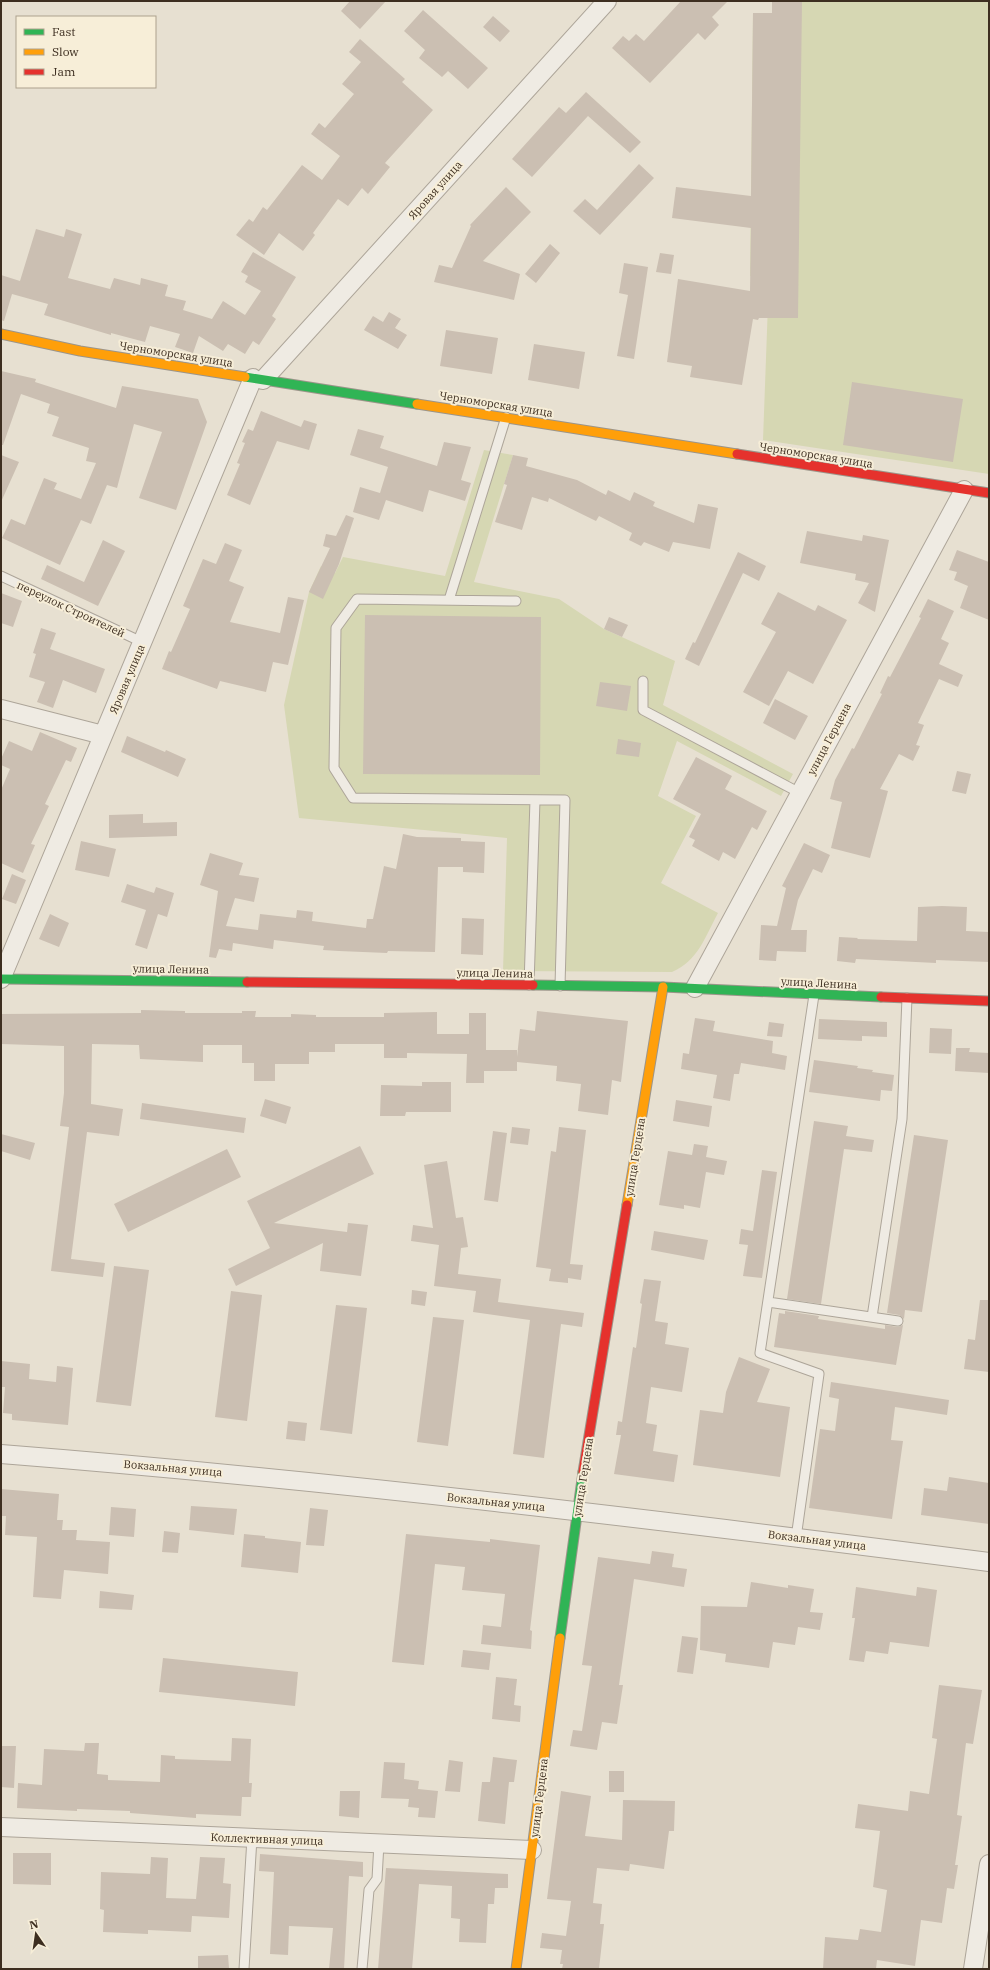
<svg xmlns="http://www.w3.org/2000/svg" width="990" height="1970" viewBox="0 0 990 1970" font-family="'IBM Plex Serif',serif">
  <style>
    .green { fill: #d6d7b3 }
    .building { fill: #cbbfb2 }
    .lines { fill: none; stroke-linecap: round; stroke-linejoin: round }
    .lane-casing { stroke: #ada599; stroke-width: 11 }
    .street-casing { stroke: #ada599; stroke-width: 20 }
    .fast-casing { stroke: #9c958a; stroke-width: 11 }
    .slow-casing { stroke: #9c958a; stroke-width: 11 }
    .jam-casing { stroke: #9c958a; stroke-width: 11 }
    .lane { stroke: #efebe3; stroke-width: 9 }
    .street { stroke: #efebe3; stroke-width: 18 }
    .fast { stroke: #30b455; stroke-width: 9 }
    .slow { stroke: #ff9f0a; stroke-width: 9 }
    .jam { stroke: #e5322d; stroke-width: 9 }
    .labels { text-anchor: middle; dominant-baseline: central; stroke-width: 4; stroke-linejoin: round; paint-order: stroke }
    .street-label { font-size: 11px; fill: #3d2e20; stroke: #f7eed8 }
  </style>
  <rect width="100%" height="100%" fill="#e7e0d1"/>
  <path class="green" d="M772 1H989V474L763 440 769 276H750L753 13H772Z
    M484 450 513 455 474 582 559 599 604 629 675 661 663 705 793 774 781 796 677 741 658 796 696 816 661 883 718 913C705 937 698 961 672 972L503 971 507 838 299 818 284 705 309 592 321 566 335 573 343 557 445 576Z"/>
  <path class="building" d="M350 1H386L360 29 341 11Z
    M681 1H728L712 17 719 25 705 40 698 33 650 83 612 48 623 36 629 41 636 34 644 41Z
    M772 1H802L798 318H759L758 320 753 319 742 385 690 377 692 366 667 362 678 279 750 291 751 228 672 218 676 187 751 196 753 13H772Z
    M423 10 488 68 468 89 448 71 442 77 419 58 425 50 404 31Z
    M493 16 510 31 500 42 483 27Z
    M360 39 405 79 402 82 433 110 385 163 390 167 368 194 362 188 348 206 338 199 313 233 315 235 303 251 279 233 264 255 236 235 249 219 253 222 263 207 267 210 302 165 322 180 340 156 311 134 319 123 325 128 354 94 342 84 361 62 349 52Z
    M586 92 641 142 630 153 588 116 532 177 512 159 559 107 566 113Z
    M639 164 654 178 600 235 573 211 585 199 597 210Z
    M506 187 531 212 483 261 520 274 514 300 434 282 439 265 452 268 471 226 470 225Z
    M36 229 64 237 66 229 82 234 68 278 110 289 114 278 140 285 141 278 168 285 165 296 186 301 183 310 212 319 223 301 245 315 261 291 245 282 248 276 241 272 253 252 296 277 272 316 276 319 259 345 253 341 245 354 228 344 223 351 199 336 193 353 175 347 180 334 150 326 145 342 111 333V335L44 315 48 304 12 294 4 321 1 320V275L20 281Z
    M550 244 560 253 536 283 525 274Z
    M660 253 674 255 671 274 656 272Z
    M624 263 648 267 634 359 617 356 628 295 619 293Z
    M389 312 401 319 395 328 407 335 398 349 364 330 373 316 383 322Z
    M446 330 498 338 492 374 440 366Z
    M534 344 585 352 579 389 528 380Z
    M1 371 36 379 35 382 116 408 122 386 198 399 207 422 176 510 139 498 162 432 134 424 117 488 107 485 91 524 81 520 60 565 2 538 11 519 25 525 44 478 57 483 54 489 81 499 96 463 86 461 89 448 52 436 59 417 47 413 50 404 21 394 3 445H1Z
    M852 382 963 399 953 462 843 445Z
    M261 411 301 427 304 420 317 424 309 450 277 441 250 505 227 495 240 464 237 463 245 443 242 442 248 429 253 431Z
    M358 429 384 436 380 448 437 466 444 442 471 447 461 480 471 483 465 501 429 490 423 512 386 500 379 520 353 512 360 487 380 493 388 467 350 455Z
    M1 455 19 462 1 502Z
    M513 455 528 458 526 466 577 480 606 495 608 490 630 501 634 492 655 502 653 506 694 523 698 504 718 508 710 549 673 542 669 552 644 542 641 546 629 540 632 533 599 516 596 521 549 498 548 502 532 497 522 530 495 522 507 485 504 484Z
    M346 515 354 518 339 564 323 599 309 592 330 548 323 546 326 534 336 536Z
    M807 531 862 541 863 535 889 540 875 612 858 603 869 583 855 580 856 574 800 563Z
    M103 540 125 551 98 606 41 579 47 565 84 582Z
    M225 543 242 550 229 581 244 587 230 622 280 633 288 597 304 600 288 665 273 662 266 692 220 681 217 689 162 669 169 651 171 652 190 609 183 606 203 559 216 564Z
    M957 550 989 562V620L960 608 968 586 954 580 957 572 949 570Z
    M738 552 766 566 759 581 743 573 699 666 685 659 693 642 695 643Z
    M778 592 815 611 818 605 847 620 813 684 788 671 769 706 743 692 776 632 761 624Z
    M1 593 22 601 13 627 1 623Z
    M928 599 954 611 941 639 949 643 939 664 963 675 958 687 939 679 918 723 924 725 916 745 920 746 913 761 899 754 880 789 888 791 870 858 831 848 842 802 830 799 835 780 852 748 854 749 882 694 880 693 888 676 890 677 921 618 919 617Z
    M365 615 541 617 540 775 363 774Z
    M609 617 628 625 622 637 604 629Z
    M41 628 56 633 50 649 105 669 96 693 63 680 53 708 37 702 45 682 29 677 36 654 33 653Z
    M600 682 631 686 627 711 596 706Z
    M775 699 808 716 795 740 763 723Z
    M40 732 77 748 71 762 66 760 45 804 49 806 31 844 35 845 23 873 1 863V790L10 769 1 765V759L9 741 32 751Z
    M127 736 165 752 166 750 186 759 178 777 121 752Z
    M618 739 641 743 639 757 616 754Z
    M696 757 732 776 725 789 767 811 757 830 752 827 735 859 723 852 719 861 692 846 695 840 689 837 701 814 673 799Z
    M957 771 971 774 966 794 952 791Z
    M143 814V823L177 822V836L109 838V815Z
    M403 834 417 837 461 838V841L485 842 484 873 463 872V867H438L435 952 388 951 387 953 339 951 323 950 324 946 274 940 273 949 233 943 232 951 219 949 216 958 209 957 218 891 200 885 210 853 243 863 239 875 259 878 254 902 235 898 226 926 258 930 260 914 296 918 297 910 313 912 312 921 366 928 367 919H373L384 866 396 869Z
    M81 841 116 849 109 877 75 870Z
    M804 843 830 855 822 873 813 869 798 900 791 930H807L806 952 777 951 776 961 759 960 761 925 777 926 786 888 782 886Z
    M12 874 26 880 16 904 2 899Z
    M127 884 154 893 156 887 174 893 167 917 158 914 147 949 135 945 146 910 121 902Z
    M942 906 967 907 966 931 989 932V962L936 960V963L856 959 855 963 837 961 839 937 858 938 857 939 917 941 918 907Z
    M50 914 69 923 59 947 39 939Z
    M462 918 484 919 483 955 461 954Z
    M141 1010 185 1011V1013H242V1011H256L255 1017H291V1014L316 1015V1017H384V1013L437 1012V1034H469V1013H486V1050H517V1057L520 1029 535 1031 537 1011 628 1021 621 1082 612 1080 608 1115 578 1111 581 1084 556 1081 557 1066 517 1062V1071H484V1083H466L467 1054 407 1053V1058H384V1044H335V1052H309V1064H275V1081H254V1063H242V1045H203V1062L140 1059 139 1045 92 1044 91 1104 123 1109 119 1136 87 1132 71 1259 105 1263 103 1277 51 1271 69 1127 60 1126 64 1093V1046L1 1044V1014L141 1013Z
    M695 1018 715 1021 713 1031 773 1041 772 1053 787 1056 785 1070 741 1063 739 1074H734L730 1101 713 1098 717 1075 681 1069 683 1053 689 1054Z
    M819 1019 887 1022V1037L862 1036V1041L818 1039Z
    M769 1022 784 1024 782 1037 767 1036Z
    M930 1028 952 1029 951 1054 929 1053Z
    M956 1048H970L969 1052 989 1053V1073L955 1071Z
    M814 1060 858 1066 857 1068 873 1070 872 1072 894 1075 892 1091 881 1090 880 1101 809 1092Z
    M422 1082H451V1112H406L405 1116H380L381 1085 422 1086Z
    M265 1099 291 1107 286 1124 260 1116Z
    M676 1100 712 1106 709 1127 673 1121Z
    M142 1103 246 1118 244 1133 140 1119Z
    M814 1121 848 1126 846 1136 874 1140 872 1152 844 1149 821 1304 787 1299Z
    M512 1127 530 1129 528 1145 510 1143Z
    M559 1127 586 1130 570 1264 583 1265 581 1280 568 1278V1283L549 1281 551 1269 536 1267 551 1151 556 1152Z
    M493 1131 507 1133 498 1202 484 1200Z
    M1 1134 35 1143 30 1160 1 1151Z
    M914 1135 948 1140 922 1312 905 1310 904 1319 899 1315 887 1313Z
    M694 1144 708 1146 706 1157 727 1161 724 1175 706 1172 700 1208 684 1205V1209L659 1205 668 1151 692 1155Z
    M360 1146 374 1174 274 1223 347 1232 348 1223 368 1225 361 1276 320 1271 323 1243 236 1286 228 1269 270 1248 247 1201Z
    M227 1149 241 1177 128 1232 114 1204Z
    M447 1161 456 1218 463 1217 468 1247 461 1248 458 1274 501 1279 498 1302 584 1313 582 1327 561 1324 544 1458 513 1454 530 1320 473 1312 476 1291 434 1286 439 1245 411 1241 413 1225 433 1228 424 1165Z
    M762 1170 777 1172 762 1278 743 1276 748 1245 739 1244 741 1229 753 1231Z
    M654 1231 708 1240 704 1260 651 1250Z
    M114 1266 149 1270 131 1406 96 1402Z
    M644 1279 661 1281 655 1321 668 1323 665 1344 689 1348 682 1392 651 1387 646 1423 657 1425 653 1451 678 1455 674 1482 614 1474 621 1435H616L618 1421 622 1422 633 1347 636 1348 642 1304 640 1303Z
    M412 1290 427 1292 425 1306 411 1304Z
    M231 1291 262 1295 247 1421 215 1417Z
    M980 1300H989V1372L964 1369 968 1339 975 1340Z
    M336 1305 367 1308 352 1434 320 1430Z
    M785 1311 819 1316 818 1319 885 1329V1325L898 1327 903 1325 896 1365 774 1347 779 1313 785 1314Z
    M433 1317 464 1320 448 1446 417 1442Z
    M739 1357 770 1369 757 1402 790 1407 780 1477 693 1465 700 1410 723 1413 726 1392Z
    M1 1361 30 1364 29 1379 56 1382 57 1366 73 1368 68 1425 12 1420V1414L3 1413 5 1387H1Z
    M831 1382 949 1400 947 1415 895 1407 891 1440 903 1441 892 1519 809 1508 820 1429 835 1431 839 1399 829 1397Z
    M288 1421 307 1423 305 1441 286 1439Z
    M949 1477 989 1483V1524L921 1515 924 1488 947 1491Z
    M1 1489 59 1494 57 1520H63L62 1530H77L76 1540 110 1542 108 1574 64 1570 61 1599 33 1597 37 1537 5 1535 6 1516H1Z
    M191 1506 237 1509 234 1535 189 1530Z
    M111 1507 136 1509 134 1537 109 1535Z
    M310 1508 328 1510 324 1546 306 1545Z
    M164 1531 180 1533 178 1553 162 1552Z
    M244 1534 265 1536V1538L301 1542 298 1573 241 1567Z
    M406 1534 490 1542V1539L540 1545 530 1630 532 1631 531 1649 481 1644 483 1625 501 1627 505 1594 462 1590 465 1567 435 1564 424 1665 392 1662Z
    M652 1551 674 1554 672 1567 687 1569 684 1587 634 1579 619 1685H623L617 1724 602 1722 597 1750 570 1746 573 1730 582 1731 592 1666 582 1665 598 1557 650 1564Z
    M751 1582 788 1588V1585L814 1589 810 1612 823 1613 820 1630 798 1627 795 1645 773 1642 769 1668 725 1662 726 1654 700 1650 701 1606 747 1607Z
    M856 1587 916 1596 917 1587 937 1590 929 1647 890 1642 888 1654 866 1651 864 1662 849 1660 855 1618H852Z
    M100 1591 134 1595 132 1610 99 1608Z
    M682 1636 698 1638 693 1674 677 1672Z
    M463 1650 491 1653 489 1670 461 1667Z
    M163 1658 298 1672 295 1706 159 1692Z
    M496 1677 517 1679 514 1705 521 1706 520 1722 492 1719Z
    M939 1685 982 1690 973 1744 966 1743 957 1815 962 1816 955 1865H958L954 1889 947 1888 942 1923 921 1920 915 1966 877 1960 876 1969H823L825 1937 858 1940 860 1929 881 1932 887 1890 873 1887 880 1831 855 1828 858 1804 908 1811 910 1791 929 1794 937 1739 932 1738Z
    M232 1738 251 1739 249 1783H252L251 1797H242L241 1816 196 1814V1818L130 1813V1811L77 1809V1811L17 1808 18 1783 42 1785 44 1749 84 1751 85 1743H99L97 1774 108 1775V1780L160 1782 161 1755 175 1756V1759L231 1761Z
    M1 1746H16L14 1788 1 1787Z
    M493 1757 517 1760 514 1782H509L505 1824 478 1821 482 1782H490Z
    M449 1760 463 1762 460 1792 445 1791Z
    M384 1762 405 1763 404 1779 419 1781 418 1789 438 1791 435 1818 418 1817 419 1808 408 1807 409 1799 381 1798Z
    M609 1771H624V1792H609Z
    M340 1791H360L359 1818 339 1816Z
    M561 1791 591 1796 585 1836 622 1840 623 1800 675 1801 674 1831H669L664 1869 630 1864 629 1871 597 1868 593 1903 602 1904 600 1924H604L599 1969H562L563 1964H560L562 1950 540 1948 542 1933 566 1936 571 1901 547 1899Z
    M13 1853H51V1885L13 1884Z
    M260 1854 363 1862V1877L349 1876 344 1969H329L333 1928 289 1926 288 1955 270 1954 274 1872 259 1871Z
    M151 1857 168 1858 166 1898 196 1899 200 1857 225 1858 223 1883 231 1884 229 1918 192 1916 191 1932 148 1930V1934L103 1932 104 1910 100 1909 101 1872 150 1874Z
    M386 1868 508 1874V1888H495L494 1904H488L486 1943 459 1942 460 1919 451 1918 452 1886 419 1884 412 1969H378Z
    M228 1955 229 1968 198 1969V1956Z"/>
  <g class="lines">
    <defs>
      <path id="lane" d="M1 576 142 642
        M449 600 506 417
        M516 601 357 599 336 628 334 768 353 798 565 800 560 986
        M643 681V710L800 793
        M529 985 535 800
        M768 1302 898 1321
        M872 1317 902 1119 907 998
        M796 1538 819 1374 760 1353 814 995
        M244 1969 252 1838
        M362 1969 369 1890 377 1879 379 1843"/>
      <path id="street" d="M263 380 607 1
        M1 709 103 735
        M1 979 253 378
        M695 988 964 490
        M1 1454C331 1480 660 1520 989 1562
        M1 1827 532 1850
        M973 1969 989 1864"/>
      <path id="fast" d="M245 377 417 404
        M1 979 247 982
        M533 985 663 987 881 997
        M560 1638 583 1472"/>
      <path id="slow" d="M1 334 80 351 245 377
        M417 404 737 454
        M627 1205 663 987
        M516 1969 560 1638"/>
      <path id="jam" d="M737 454 989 493
        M247 982 533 985
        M881 997 989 1001
        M583 1472 627 1205"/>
    </defs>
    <use href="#lane" class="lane-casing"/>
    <use href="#street" class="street-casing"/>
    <use href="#fast" class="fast-casing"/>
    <use href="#slow" class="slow-casing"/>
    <use href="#jam" class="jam-casing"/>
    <use href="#lane" class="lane"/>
    <use href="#street" class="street"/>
    <use href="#fast" class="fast"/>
    <use href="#slow" class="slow"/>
    <use href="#jam" class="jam"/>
  </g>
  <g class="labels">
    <g class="street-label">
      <text transform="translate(435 190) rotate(-48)">Яровая улица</text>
      <text transform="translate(176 354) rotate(9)">Черноморская улица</text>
      <text transform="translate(496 404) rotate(9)">Черноморская улица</text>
      <text transform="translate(816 455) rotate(9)">Черноморская улица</text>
      <text transform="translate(71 609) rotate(25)">переулок Строителей</text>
      <text transform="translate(127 679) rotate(-67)">Яровая улица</text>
      <text transform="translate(829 739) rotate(-62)">улица Герцена</text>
      <text transform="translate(171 969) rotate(1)">улица Ленина</text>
      <text transform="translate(495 973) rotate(1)">улица Ленина</text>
      <text transform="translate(819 983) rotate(3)">улица Ленина</text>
      <text transform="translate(635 1157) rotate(-81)">улица Герцена</text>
      <text transform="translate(173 1468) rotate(5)">Вокзальная улица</text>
      <text transform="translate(583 1477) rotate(-81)">улица Герцена</text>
      <text transform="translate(496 1502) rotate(6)">Вокзальная улица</text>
      <text transform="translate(817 1540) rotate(7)">Вокзальная улица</text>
      <text transform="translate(539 1798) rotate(-83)">улица Герцена</text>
      <text transform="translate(267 1839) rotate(2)">Коллективная улица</text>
    </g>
  </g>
  <rect width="990" height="1970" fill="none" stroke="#3d2e20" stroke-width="4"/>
  <rect x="16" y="16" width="140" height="72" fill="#f7eed8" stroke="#ada18e"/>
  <rect x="24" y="29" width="20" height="6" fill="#30b455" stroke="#ada18e"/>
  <text x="52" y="36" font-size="12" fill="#3d2e20">Fast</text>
  <rect x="24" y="49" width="20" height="6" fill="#ff9f0a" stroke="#ada18e"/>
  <text x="52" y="56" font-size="12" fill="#3d2e20">Slow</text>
  <rect x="24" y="69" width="20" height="6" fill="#e5322d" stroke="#ada18e"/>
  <text x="52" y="76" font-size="12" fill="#3d2e20">Jam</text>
  <g transform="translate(36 1934) rotate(347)" stroke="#f7eed8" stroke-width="3" paint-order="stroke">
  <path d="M0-3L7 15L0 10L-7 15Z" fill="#3d2e20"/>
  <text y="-6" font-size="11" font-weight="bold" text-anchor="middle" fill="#3d2e20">N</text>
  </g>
</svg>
